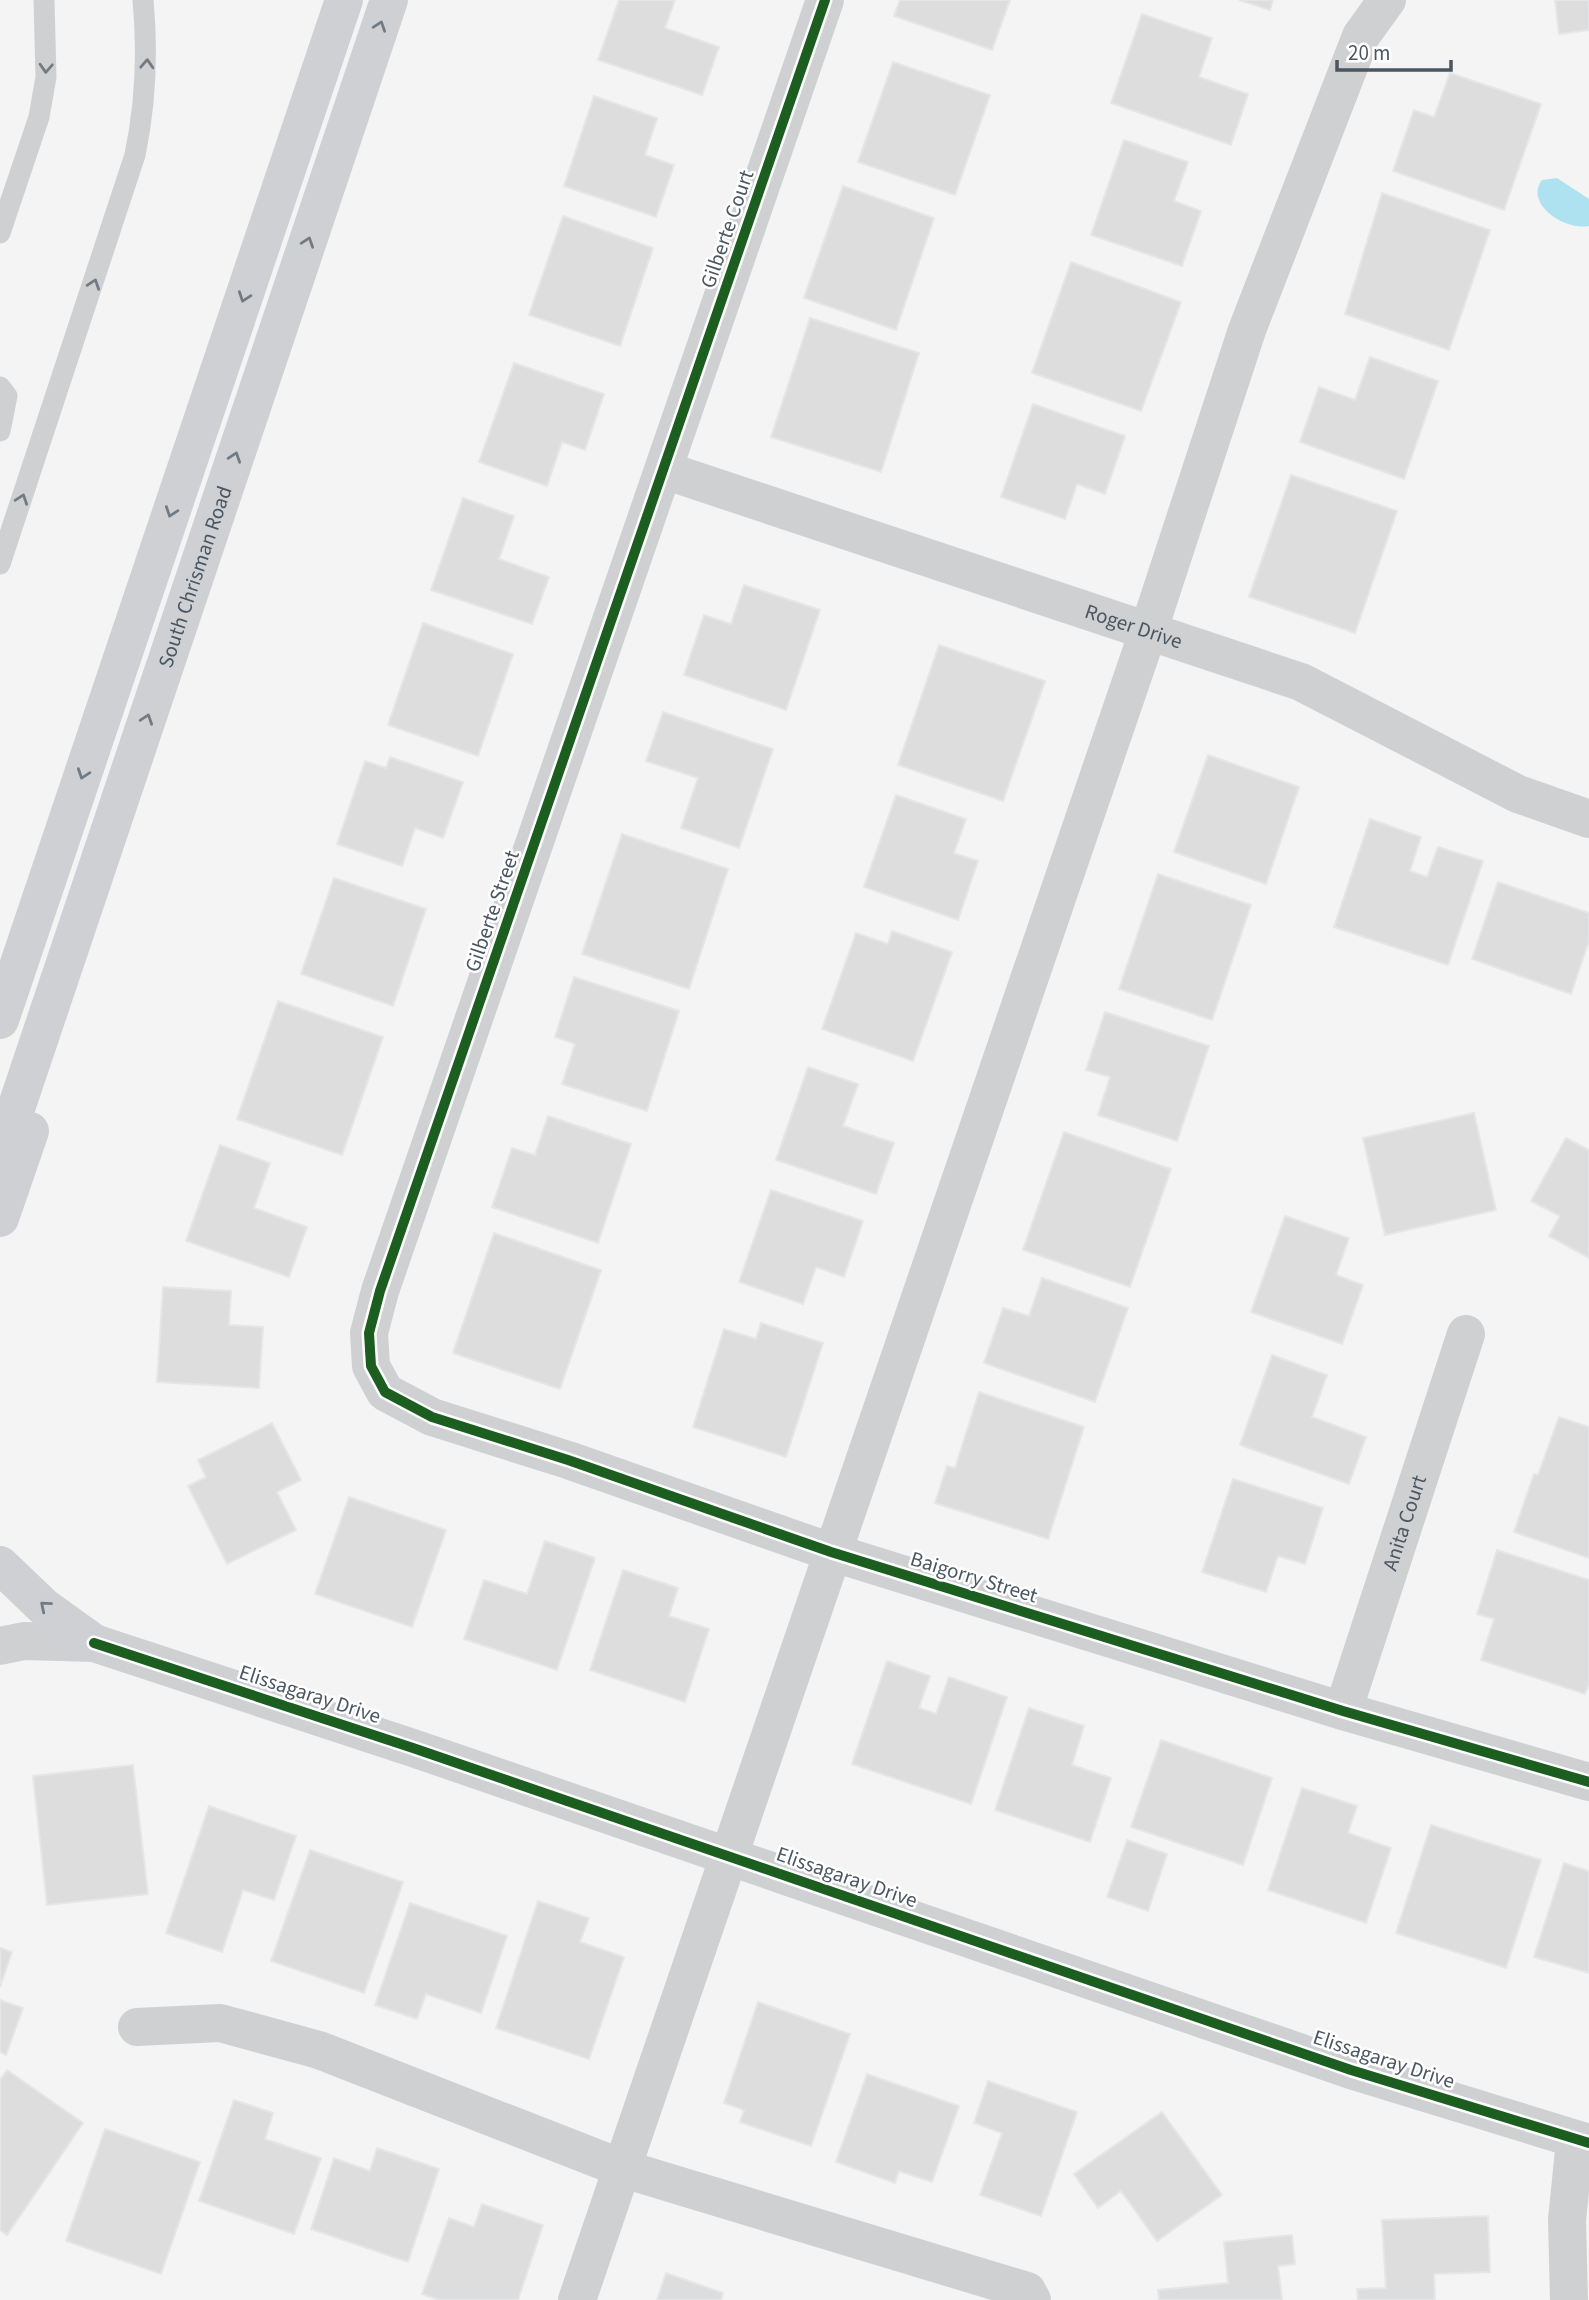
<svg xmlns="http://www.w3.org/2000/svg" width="1589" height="2300" viewBox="0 0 1589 2300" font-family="'Source Sans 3',sans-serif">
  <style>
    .water { fill: #aee2f0 }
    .building { fill: #ddddde; stroke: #e5e6e7; stroke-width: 2 }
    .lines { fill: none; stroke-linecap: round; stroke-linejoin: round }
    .lane { stroke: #ced0d2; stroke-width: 21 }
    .street { stroke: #ced0d2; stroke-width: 38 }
    .secondary { stroke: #ced0d4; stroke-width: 38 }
    .cycleway-casing { stroke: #fff; stroke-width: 15 }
    .cycleway { stroke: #1b5e20; stroke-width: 10 }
    .oneway { stroke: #727b84 }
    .oneway2 { stroke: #727b83 }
    .labels { text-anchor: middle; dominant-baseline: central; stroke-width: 5; stroke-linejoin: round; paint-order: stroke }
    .street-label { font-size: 21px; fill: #4a5661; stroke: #fff }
  </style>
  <rect width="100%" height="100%" fill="#f4f4f4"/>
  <path class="water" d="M1557 178 1589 199V226C1564 231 1524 203 1542 180Z"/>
  <path class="building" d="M619 0H675L665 28 719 47 702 95 598 60Z
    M900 0H1010L992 50 894 16Z
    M1239 0H1273L1270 10Z
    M1555 0H1589V30L1559 34Z
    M1142 14 1212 38 1199 77 1248 94 1231 145 1111 103Z
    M893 62 990 95 955 195 858 162Z
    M1450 73 1541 104 1504 210 1393 171 1414 110 1434 117Z
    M594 96 657 118 645 155 674 165 656 217 564 186Z
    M1124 140 1188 162 1174 201 1201 211 1182 266 1091 235Z
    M843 186 934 218 896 330 804 298Z
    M1382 193 1490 230 1449 350 1345 314Z
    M563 216 653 248 620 346 529 315Z
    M1071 262 1181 302 1141 411 1032 373Z
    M810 318 919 353 881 472 771 437Z
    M1370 357 1438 381 1404 479 1300 442 1319 387 1355 400Z
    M514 363 604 394 585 450 562 442 547 486 479 462Z
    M1033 404 1125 436 1105 494 1077 484 1065 519 1001 497Z
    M1291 475 1397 511 1355 633 1249 597Z
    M463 498 514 516 499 559 549 577 532 624 431 590Z
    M744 585 820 610 786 710 684 675 704 615 731 624Z
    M423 623 513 654 478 756 388 725Z
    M939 645 1045 681 1003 801 898 765Z
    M663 712 773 749 739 848 681 828 698 778 646 761Z
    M1208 755 1299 787 1266 884 1174 852Z
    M390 757 463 782 443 838 415 828 402 866 337 844 365 761 386 768Z
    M896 795 966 819 954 853 978 861 958 920 864 887Z
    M1370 819 1421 837 1410 871 1427 877 1438 847 1483 861 1448 965 1334 927Z
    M622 834 728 869 689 989 582 954Z
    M1158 874 1251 905 1212 1020 1119 989Z
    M334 878 426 909 393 1006 301 974Z
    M1498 882 1589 913V941L1571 994 1472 959Z
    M892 931 952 952 913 1061 822 1029 856 933 888 944Z
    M574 977 679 1011 647 1111 562 1084 575 1044 555 1037Z
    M278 1001 383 1037 342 1155 237 1119Z
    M1105 1012 1209 1046 1177 1141 1098 1115 1110 1077 1086 1070Z
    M808 1067 858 1084 843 1126 894 1143 876 1194 776 1160Z
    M1474 1113 1496 1210 1385 1235 1363 1138Z
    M548 1116 631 1144 598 1243 492 1207 512 1148 535 1155Z
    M1064 1132 1171 1169 1130 1287 1023 1250Z
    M1566 1138 1589 1150V1258L1549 1236 1560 1216 1531 1201Z
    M220 1145 270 1163 254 1208 307 1227 289 1277 186 1241Z
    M771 1190 863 1221 844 1277 816 1267 803 1304 739 1282Z
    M1285 1216 1349 1238 1336 1275 1363 1285 1342 1344 1251 1312Z
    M494 1233 601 1270 560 1389 453 1353Z
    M1042 1278 1128 1308 1095 1402 984 1363 1003 1308 1029 1316Z
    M163 1287 231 1291 229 1325 263 1327 259 1388 157 1382Z
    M761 1323 823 1343 786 1457 693 1427 724 1329 756 1339Z
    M1272 1355 1327 1375 1312 1417 1366 1437 1349 1484 1240 1445Z
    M979 1392 1084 1427 1048 1539 935 1503 947 1466 955 1468Z
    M1559 1417 1589 1427V1558L1514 1532 1534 1474 1538 1475Z
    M272 1423 301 1480 277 1492 296 1530 227 1564 188 1486 206 1477 198 1460Z
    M1233 1479 1323 1508 1305 1564 1278 1556 1266 1592 1202 1572Z
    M349 1497 446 1530 412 1627 315 1594Z
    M545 1541 595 1558 557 1670 464 1639 484 1580 527 1594Z
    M1497 1550 1589 1580V1683L1585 1694 1481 1660 1494 1619 1477 1614Z
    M623 1570 678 1588 669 1616 709 1629 685 1702 590 1670Z
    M887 1661 930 1676 919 1708 936 1714 949 1677 1007 1697 971 1804 852 1764Z
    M1029 1708 1084 1726 1072 1765 1111 1778 1090 1842 995 1810Z
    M1161 1740 1272 1778 1243 1865 1131 1827Z
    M133 1765 148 1894 47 1905 33 1776Z
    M1302 1788 1357 1806 1348 1833 1391 1848 1366 1923 1268 1890Z
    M209 1806 296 1836 274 1900 243 1890 222 1952 166 1933Z
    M1431 1825 1541 1860 1506 1968 1396 1933Z
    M1127 1840 1167 1854 1148 1911 1107 1897Z
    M310 1850 403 1882 364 1993 271 1961Z
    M1564 1863 1589 1871V1973L1534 1957Z
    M538 1901 589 1918 580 1942 624 1957 589 2059 496 2028Z
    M410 1903 507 1936 481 2013 426 1994 417 2019 375 2005Z
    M0 1948 12 1952 0 1987Z
    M0 2000 23 2008 6 2055 0 2052Z
    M758 2002 850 2034 811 2146 740 2122 744 2110 724 2103Z
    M7 2070 83 2123 7 2235 0 2230V2080Z
    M867 2074 959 2106 932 2182 899 2171 895 2183 836 2162Z
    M988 2081 1077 2112 1041 2216 980 2195 1002 2133 974 2123Z
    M234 2100 273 2113 265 2139 321 2158 294 2234 199 2201Z
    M1162 2112 1222 2195 1157 2241 1121 2191 1098 2208 1074 2174Z
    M105 2129 200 2162 161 2274 66 2241Z
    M377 2148 439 2169 408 2262 311 2229 334 2158 370 2171Z
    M482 2204 543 2225 518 2300H439L422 2294 449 2218 474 2227Z
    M1488 2216 1490 2272 1434 2274 1435 2300H1358L1357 2289 1386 2288 1382 2220Z
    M1292 2235 1295 2264 1278 2266 1282 2300H1159L1158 2290 1228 2283 1224 2242Z
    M666 2273 723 2293 721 2300H657Z"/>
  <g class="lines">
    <path class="lane" d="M0 233 39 117 46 77 44 0
      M0 387 7 396 0 431
      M0 564 135 155C146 102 148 54 143 0"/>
    <g class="street">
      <path d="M825 0 380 1291 369 1333 371 1366 385 1392 432 1417 568 1460 831 1552 1343 1711 1589 1782"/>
      <path id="s1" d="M664 470 1301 682 1518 794 1589 819"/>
      <path d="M0 1646 24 1641 94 1643 413 1748 1351 2070 1589 2143"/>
      <path id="s2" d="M1343 1711 1466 1334"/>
      <path d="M137 2027 220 2023 319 2050 624 2169 1027 2291 1032 2300"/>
      <path d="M577 2300 1148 632 1247 330 1361 36 1387 0"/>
      <path d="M1569 2300 1567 2220 1575 2141"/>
    </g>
    <g class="secondary">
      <path d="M0 1020 344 0"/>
      <path id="s3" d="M0 1156 389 0"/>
      <path d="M0 1218 30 1131"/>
      <path d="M0 1565 44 1607 94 1643"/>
    </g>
    <defs>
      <path id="cycleway" d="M825 0 380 1291 369 1333 371 1366 385 1392 432 1417 568 1460 831 1552 1343 1711 1589 1782
        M94 1643 413 1748 1351 2070 1589 2143"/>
    </defs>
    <use href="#cycleway" class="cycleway-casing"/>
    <use href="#cycleway" class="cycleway"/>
  </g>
  <defs><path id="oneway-chevron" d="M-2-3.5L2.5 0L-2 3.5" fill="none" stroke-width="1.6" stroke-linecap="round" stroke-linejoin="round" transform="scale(1.75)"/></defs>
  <g class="oneway">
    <use href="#oneway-chevron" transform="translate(380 26) rotate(-71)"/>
    <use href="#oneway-chevron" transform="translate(308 242) rotate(-71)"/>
    <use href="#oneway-chevron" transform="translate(244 297) rotate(109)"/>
    <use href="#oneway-chevron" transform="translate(235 457) rotate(-71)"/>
    <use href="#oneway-chevron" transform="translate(171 512) rotate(109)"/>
    <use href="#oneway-chevron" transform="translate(147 719) rotate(-71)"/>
    <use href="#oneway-chevron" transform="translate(83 774) rotate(109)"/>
    <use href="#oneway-chevron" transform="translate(45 1606) rotate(-140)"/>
  </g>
  <g class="oneway2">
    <use href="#oneway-chevron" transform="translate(147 64) rotate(-87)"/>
    <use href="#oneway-chevron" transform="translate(46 68) rotate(93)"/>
    <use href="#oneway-chevron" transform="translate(94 284) rotate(-71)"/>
    <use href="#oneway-chevron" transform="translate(22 499) rotate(-71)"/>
  </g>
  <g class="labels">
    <g class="street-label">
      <text transform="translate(727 229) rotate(-71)">Gilberte Court</text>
      <text stroke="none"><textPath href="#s3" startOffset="611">South Chrisman Road</textPath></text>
      <text stroke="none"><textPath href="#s1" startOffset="495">Roger Drive</textPath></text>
      <text transform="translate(492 911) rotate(-71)">Gilberte Street</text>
      <text stroke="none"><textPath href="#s2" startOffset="198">Anita Court</textPath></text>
      <text transform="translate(974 1577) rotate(17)">Baigorry Street</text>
      <text transform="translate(310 1694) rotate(18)">Elissagaray Drive</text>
      <text transform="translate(847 1877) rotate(19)">Elissagaray Drive</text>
      <text transform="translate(1384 2059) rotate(18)">Elissagaray Drive</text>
    </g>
  </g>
  <path d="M1337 60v10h114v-10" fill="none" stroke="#4a5661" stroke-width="3.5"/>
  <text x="1348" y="60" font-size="21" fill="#4a5661" stroke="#ffffff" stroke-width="5" paint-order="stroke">20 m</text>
</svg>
